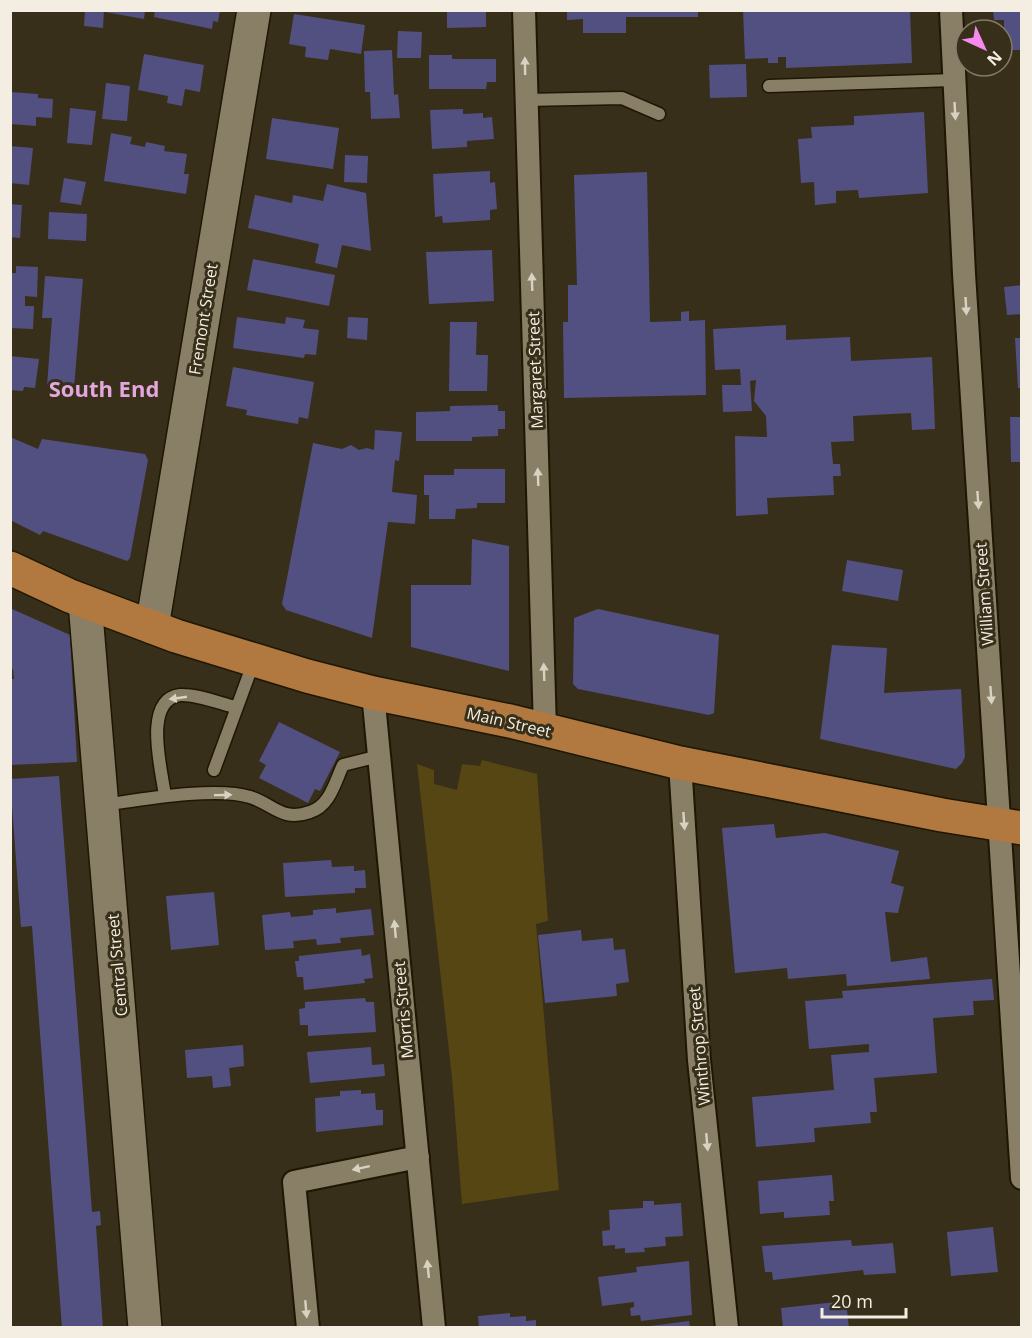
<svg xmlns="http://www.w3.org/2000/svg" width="1032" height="1338" viewBox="0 0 1032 1338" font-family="'Open Sans',sans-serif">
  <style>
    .green { fill: #564614 }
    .building { fill: #525080 }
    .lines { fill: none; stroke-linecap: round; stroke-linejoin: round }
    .lane-casing { stroke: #1e1703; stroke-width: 15 }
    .street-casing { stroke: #1e1703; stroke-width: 26 }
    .secondary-casing { stroke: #1e1703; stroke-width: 36 }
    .primary-casing { stroke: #1e1703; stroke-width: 36 }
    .lane { stroke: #887f66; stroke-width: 12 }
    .street { stroke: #887f66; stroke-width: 22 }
    .secondary { stroke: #887f66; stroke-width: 33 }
    .primary { stroke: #b17840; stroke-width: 33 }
    .oneway { fill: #d8d2c2 }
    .labels { text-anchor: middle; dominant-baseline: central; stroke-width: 6; stroke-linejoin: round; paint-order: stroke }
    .street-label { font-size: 16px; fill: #f3eee1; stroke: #372f19 }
    .district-label { font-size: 22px; font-weight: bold; fill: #e3a7de; stroke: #372f19 }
  </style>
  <rect width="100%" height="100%" fill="#372f19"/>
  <path class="green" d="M482 760 537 774 548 921 536 924 559 1190 462 1204 452 1078 417 764 434 770V784L457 790 462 764 480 766Z"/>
  <path class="building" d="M85 10H104L103 28 84 26Z
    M106 10H145L144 19 105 12Z
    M155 10H220L218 22 213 21 212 29 154 17Z
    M447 10H486V27L447 28Z
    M567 10H698V17H626V33H583V19L567 20Z
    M743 10H910L912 63 786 68V57H778V63H768V58L745 59Z
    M993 10H1022V50H1004V20H994Z
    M294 14 365 25 361 54 330 49 328 60 305 57 306 47 289 44Z
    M398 31 422 32 421 58H397Z
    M392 50 394 95 398 94 400 118 371 119 370 92H365L364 51Z
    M144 54 204 65 200 92 185 89 182 106 167 103 168 96 138 90Z
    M429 55H452V59H496V82H487L486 89H429Z
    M746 64 747 97 710 98 709 65Z
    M106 83 130 86 127 121 102 119Z
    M10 92 38 94V98L53 99 52 118 36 117V126L10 124Z
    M70 108 96 111 92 145 67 143Z
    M463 109V114L483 113V118L492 117 494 139 467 141V147L432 149 430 110Z
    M924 112 928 193 859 198 858 190 836 191V203L815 205 814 182 801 183 798 139 812 138 811 127 854 125V116Z
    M272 118 339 128 333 169 266 159Z
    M111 133 132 137 130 144 145 147 146 142 165 146 164 151 187 154 184 174H189L186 194 104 181Z
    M10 146 33 148 29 185 10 183Z
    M345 155 368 156 367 183 344 182Z
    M490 171V183L495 182 497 209 490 210V220L443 223 442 216 435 217 433 174Z
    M647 172 650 322 681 321V312L689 311V321L705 320 706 395 564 398 563 322H568V285H577L574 175Z
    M64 178 86 182 81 205 60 202Z
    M327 184 366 193 371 251 342 245 337 268 315 263 319 244 248 228 255 195 292 203 293 195 323 201Z
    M10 204 22 205 20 238 10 237Z
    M49 212 87 214 86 241 48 239Z
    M492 250 494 301 429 304 426 252Z
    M253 259 335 275 329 306 247 290Z
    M16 266 38 267 37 297 25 296V306H34L33 329 10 328V273H16Z
    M45 276 83 279 74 388 47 386 52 318H42Z
    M1022 285V314L1007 315 1004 287Z
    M237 317 285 324 286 317 305 320 303 328 319 330 316 355 305 354 304 358 233 348Z
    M348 317 368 318 367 340 347 338Z
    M450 322H477L476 355H488L487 391H449Z
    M786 325V340L850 337 851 361 932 357 935 429 912 430 911 413 853 416 854 441 831 442 833 464H840L841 476H833L834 495 767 498 768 514 736 516 735 436 767 437 766 416 754 401 756 380 750 381 752 411 723 412 722 385H741L740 369 715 370 713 329Z
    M1015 338H1022V388H1018Z
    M10 356 39 359 35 388 24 387 23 391 10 390Z
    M233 367 314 382 308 419 299 417 298 424 246 415 247 410 226 406Z
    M498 405V411H505V429H498V436L472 437V441H416V412L450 411V406Z
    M1010 417H1022V462H1011Z
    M375 430 402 432 399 461 395 460 392 492 417 495 415 524 388 522 372 638 286 610 282 604 313 443 342 449 351 445 359 450 367 448 374 450Z
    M10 437 38 449 42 439 145 454 148 460 130 558 127 561 43 531 40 535 10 520Z
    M454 469H505V503H477V508L456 509 455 519H429V495H424V475H454Z
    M472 539 509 546V671L411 647V585H471Z
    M847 560 903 570 898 601 842 591Z
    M10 608 70 635 77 762 10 765V679H14L13 669 10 668Z
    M598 609 719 635 714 713 709 715 578 689 573 684 574 618Z
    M832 645 887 648 884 693 961 689 965 757 962 763 956 769 820 739Z
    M279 722 340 752 320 791 315 789 308 803 259 778 266 765 259 761Z
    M59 776 92 1212 100 1211 101 1225 96 1226 103 1328H62L32 926 21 927 10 779Z
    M774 824 776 838 825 833 899 851 891 883 904 887 898 913 885 912 891 962 927 957 930 979 847 986 846 974 788 979 787 968 735 973 722 828Z
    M331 860 332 867 354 866V871L365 870 366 888H355V893L285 897 283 863Z
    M214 892 219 945 171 950 166 896Z
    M336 908V913L371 909 374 935 340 938 341 943 317 945 316 939 293 941 294 948 265 950 262 915 290 912 291 917 313 915V910Z
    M581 930 582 941 613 938 614 950 625 949 629 982 616 984 617 996 545 1003 538 935Z
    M361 949 362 956 370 954 373 978 364 979 365 983 304 990 303 977H297L295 961H299V956Z
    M992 979 994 1000 973 1001 974 1015 933 1018 937 1073 874 1078 877 1112H870L871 1123 814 1128 815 1142 756 1147 752 1097 834 1090 831 1055 869 1052V1044L809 1049 805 1001 843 998 842 991Z
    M365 998 366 1002H374L376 1032 308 1036V1025H300L299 1009 305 1008V1002Z
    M243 1045 244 1066 229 1068 231 1086 213 1088 212 1076 187 1078 185 1050Z
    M371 1047 372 1065 384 1064 385 1076 310 1083 307 1052Z
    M361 1090V1094L375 1093 376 1110H383V1125L316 1132 315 1098 340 1096V1091Z
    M832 1175 834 1201H829L830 1215 784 1218V1212L760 1214 758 1181Z
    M643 1201H654V1205L681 1203 683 1236 665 1237 666 1246 644 1248 645 1252 625 1253V1248L615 1249V1245L603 1246 602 1231 610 1230 609 1210 643 1208Z
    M993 1227 998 1272 951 1276 947 1232Z
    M851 1240 852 1246 893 1243 896 1273 864 1275 863 1270 773 1280 772 1272H765L762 1246Z
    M689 1261 692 1315 641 1321 640 1315 631 1316 630 1308 634 1307V1302L602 1306 598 1277 637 1272 636 1267Z
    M846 1301 849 1328H783L781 1308Z
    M510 1313V1317L526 1316V1321L536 1320V1328H479L478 1316Z
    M689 1321 690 1328H650V1326Z"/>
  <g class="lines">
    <defs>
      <path id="lane" d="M769 86 954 80
        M526 100 622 98 659 114
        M214 770 254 661
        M165 796C162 771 142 700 180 695 196 694 219 703 235 707
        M103 805C139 800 216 786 250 797 273 804 282 822 310 812 330 806 335 782 343 765L379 756"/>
      <path id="street" d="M524 10 545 730
        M951 10 964 274 1022 1178
        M373 693 434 1328
        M680 763 699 1060 727 1328
        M308 1328 294 1182 418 1157"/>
      <path id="secondary" d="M85 602 145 1328
        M152 627 254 10"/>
      <path id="primary" d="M10 568 70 596 176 636 307 676 373 693 510 721 680 763 942 815 1022 828"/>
    </defs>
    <use href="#lane" class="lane-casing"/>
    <use href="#street" class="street-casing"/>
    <use href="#secondary" class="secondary-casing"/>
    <use href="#primary" class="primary-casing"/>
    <use href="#lane" class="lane"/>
    <use href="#street" class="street"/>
    <use href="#secondary" class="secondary"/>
    <use href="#primary" class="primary"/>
  </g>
  <defs><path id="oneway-solid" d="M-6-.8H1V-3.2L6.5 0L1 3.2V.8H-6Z" transform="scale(1.5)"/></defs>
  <g class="oneway">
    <use href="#oneway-solid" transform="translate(525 66) rotate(-91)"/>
    <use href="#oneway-solid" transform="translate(955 111) rotate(87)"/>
    <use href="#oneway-solid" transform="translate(532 282) rotate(-92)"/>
    <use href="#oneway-solid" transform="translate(966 306) rotate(87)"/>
    <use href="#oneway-solid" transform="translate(538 477) rotate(-92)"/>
    <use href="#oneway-solid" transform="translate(978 500) rotate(86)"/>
    <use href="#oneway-solid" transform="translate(544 672) rotate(-92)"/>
    <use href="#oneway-solid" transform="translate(991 695) rotate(86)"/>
    <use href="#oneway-solid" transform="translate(178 698) rotate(172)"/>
    <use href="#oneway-solid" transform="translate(223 795) rotate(-1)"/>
    <use href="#oneway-solid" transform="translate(684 821) rotate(86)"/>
    <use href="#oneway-solid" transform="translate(395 929) rotate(-95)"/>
    <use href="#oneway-solid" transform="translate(707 1142) rotate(85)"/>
    <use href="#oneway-solid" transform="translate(361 1168) rotate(168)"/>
    <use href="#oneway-solid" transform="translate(428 1269) rotate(-96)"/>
    <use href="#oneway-solid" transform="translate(306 1309) rotate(85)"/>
  </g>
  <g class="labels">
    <g class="street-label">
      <text transform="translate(203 319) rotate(-81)">Fremont Street</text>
      <text transform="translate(535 370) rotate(-92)">Margaret Street</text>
      <text transform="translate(984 594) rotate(-94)">William Street</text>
      <text transform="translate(509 722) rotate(13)">Main Street</text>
      <text transform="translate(117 965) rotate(-95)">Central Street</text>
      <text transform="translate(403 1010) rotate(-95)">Morris Street</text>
      <text transform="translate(699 1046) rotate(-95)">Winthrop Street</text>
    </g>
    <g class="district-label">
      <text x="104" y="388">South End</text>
    </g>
  </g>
  <rect width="1032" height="1338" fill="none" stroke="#f3eee1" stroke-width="24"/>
  <g transform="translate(984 48) rotate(135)"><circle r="28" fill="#372f19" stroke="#827b69" stroke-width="1.5"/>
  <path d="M0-4.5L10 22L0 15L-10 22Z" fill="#f589ee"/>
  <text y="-9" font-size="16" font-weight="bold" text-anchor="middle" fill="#f3eee1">N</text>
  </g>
  <path d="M822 1308v9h84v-9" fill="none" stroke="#f3eee1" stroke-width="3"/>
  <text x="831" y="1308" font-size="18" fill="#f3eee1" stroke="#372f19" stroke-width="4.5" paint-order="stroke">20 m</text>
</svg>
